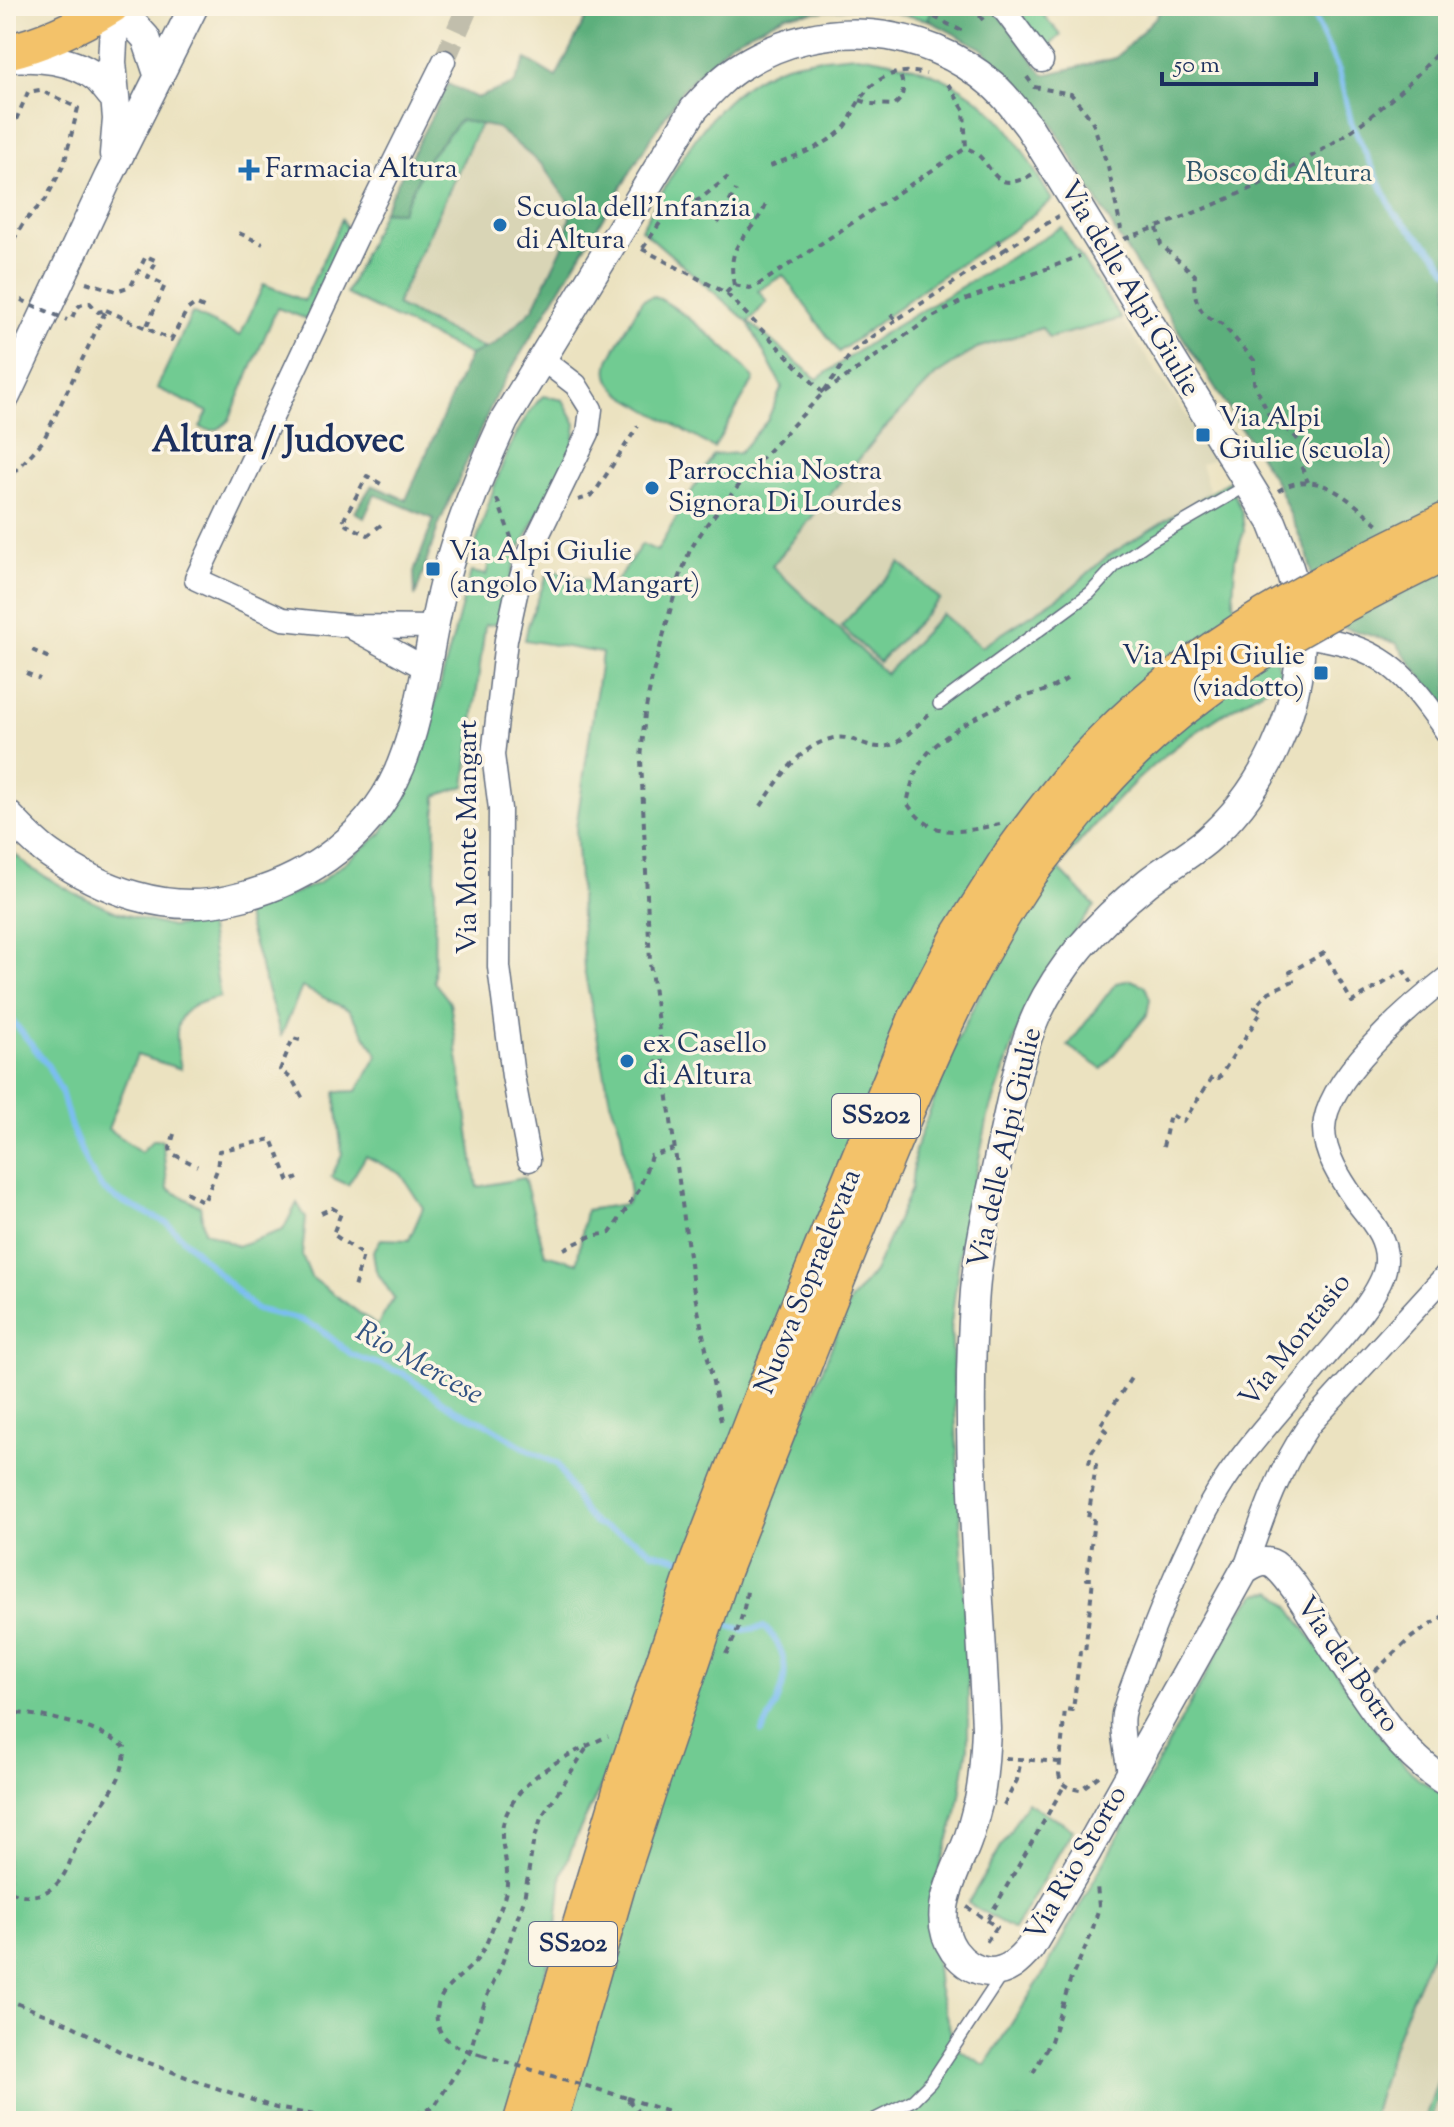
<svg xmlns="http://www.w3.org/2000/svg" width="1454" height="2127" viewBox="0 0 1454 2127" font-family="'Sorts Mill Goudy',serif">
  <style>
    .built { fill: #d9d5b6 }
    .green { fill: #71cb92; stroke: #467d78; stroke-width: 2; fill-rule: evenodd }
    .forest { fill: #5caf7c; stroke: #3c6f6d; stroke-width: 2 }
    .lines { fill: none; stroke-linecap: round; stroke-linejoin: round }
    .stream { stroke: #7bbef1; stroke-width: 6 }
    .minor-tunnel { stroke: #c1beac; stroke-width: 22; stroke-dasharray: 22 11; stroke-linecap: butt }
    .service-casing { stroke: #646e80; stroke-width: 14 }
    .minor-casing { stroke: #646e80; stroke-width: 25 }
    .tertiary-casing { stroke: #646e80; stroke-width: 31 }
    .primary-casing { stroke: #646e80; stroke-width: 37 }
    .trunk-casing { stroke: #646e80; stroke-width: 39 }
    .path { stroke: #646e80; stroke-width: 4; stroke-dasharray: 6 6; stroke-linecap: butt }
    .service { stroke: #fff; stroke-width: 11 }
    .minor { stroke: #fff; stroke-width: 22 }
    .tertiary { stroke: #fff; stroke-width: 28 }
    .primary { stroke: #f3c26a; stroke-width: 34 }
    .trunk { stroke: #f3c26a; stroke-width: 36 }
    .trunk-bridge-casing { stroke: #646e80; stroke-width: 39; stroke-linecap: butt }
    .path-bridge { stroke: #646e80; stroke-width: 4; stroke-dasharray: 6 6; stroke-linecap: butt }
    .trunk-bridge { stroke: #f3c26a; stroke-width: 36 }
    .poi-dot { fill: #1f6fb2; stroke: #fcf5e5; stroke-width: 3 }
    .labels { text-anchor: middle; dominant-baseline: central; stroke-width: 7; stroke-linejoin: round; paint-order: stroke }
    .shield { fill: #fcf5e5; stroke: #5e6a86; stroke-width: 2 }
    .shield-label { font-size: 26px; font-weight: bold; fill: #1b2f5e }
    .poi-label { font-size: 28px; fill: #1b2f5e; stroke: #fcf5e5; text-anchor: start }
    .park-label { font-size: 28px; fill: #30566b; stroke: #fcf5e5 }
    .street-label { font-size: 28px; fill: #1b2f5e; stroke: #fcf5e5 }
    .water-label { font-size: 30px; font-style: italic; fill: #335383; stroke: #fcf5e5 }
    .district-label { font-size: 36px; font-weight: bold; fill: #1b2f5e; stroke: #fcf5e5 }
  </style>
  <rect width="100%" height="100%" fill="#fcf5e5"/>
  <filter id="ink" filterUnits="userSpaceOnUse"><feTurbulence type="fractalNoise" baseFrequency=".0125" numOctaves="2"/><feDisplacementMap in="SourceGraphic" scale="16" xChannelSelector="R" yChannelSelector="G"/><feConvolveMatrix kernelMatrix="1 2 1 2 8 2 1 2 1" color-interpolation-filters="sRGB"/></filter>
  <filter id="wash" filterUnits="userSpaceOnUse"><feTurbulence type="fractalNoise" baseFrequency=".006" numOctaves="4" result="noise"/><feDisplacementMap in="SourceGraphic" scale="32" xChannelSelector="R" yChannelSelector="G"/><feGaussianBlur stdDeviation="1.8" result="paint"/><feColorMatrix in="noise" values="0 0 0 0 0 0 0 0 0 0 0 0 0 0 0 0 0 1.4 0 .05"/><feComposite in="paint" operator="in"/></filter>
  <g filter="url(#wash)">
    <rect width="100%" height="100%" fill="#ebe2c0"/>
    <path class="built" d="M480 124 497 128 542 165 572 207 564 244 533 309 494 345 485 349 395 306Z
      M1121 319 1215 458 1201 464 1210 492 1106 557 1067 592 980 647 942 614 886 674 772 566 882 432 935 376 977 348 1043 328 1049 338Z
      M1448 1916V2121H1371L1388 2061 1409 2004Z"/>
    <path class="green" d="M881 6H894L901 10 903 6 933 7 928 20 891 12Z
      M1031 6H1035L1061 35 1046 49 1022 15Z
      M856 55C918 63 975 83 1013 136 1027 156 1039 179 1052 200L1014 229 931 283 839 352 783 275 758 291 767 301 749 322 817 379 881 335 1061 227 1121 319 1049 338 1042 328 977 348 935 376 881 432 772 566 886 674 942 614 981 647 1067 592 1106 557 1229 481 1242 513 1244 531 1235 559 1233 602 1241 616 1270 642 1283 679C1241 702 1201 726 1164 756 1124 789 1090 829 1058 868L1095 906 1073 933 1023 1015 988 1117 961 1244 951 1324 968 1678V1747L957 1813 930 1899 938 1987 955 2047 985 2065 1042 1976 1240 1612 1257 1594 1274 1591 1290 1608 1391 1750 1417 1778 1448 1797V1916L1409 2004 1388 2061 1371 2121H568L628 1907 612 1764 577 1835 562 1874 556 1935 504 2121H6V846L29 867 76 894 119 913 171 927 208 923 220 997C172 1008 173 1025 181 1069L137 1055 108 1129 141 1152 153 1140H162L168 1189 200 1206 204 1231 237 1246 283 1230 297 1203 306 1218 302 1255 311 1277 377 1326 394 1298 376 1271 373 1252 381 1239 409 1240 423 1208 401 1174 366 1156 348 1185 331 1177 342 1155 335 1092 357 1091 378 1055 349 1010 302 987 281 1036 245 914 319 883 382 833 421 755 471 572 486 575 491 555 474 550C489 503 508 431 543 396L563 400 576 424 573 448 517 554 500 624 485 625 465 786 436 796 434 982 450 1002 477 1187 524 1178 545 1254 577 1263 586 1210 626 1204 630 1194 621 1131 610 1101 584 969 576 828 602 653 525 640 528 625 549 570 613 586 642 544 657 551 713 455 739 453 767 421 782 387 748 322 641 229C676 170 712 90 783 66 806 59 832 57 856 55ZM996 846 1045 881 993 967 954 1047 915 1150 911 1189 874 1272 849 1303 809 1403 790 1399 910 996 955 908Z
      M460 120 480 124 396 305 485 349 470 355 346 294 383 211 401 212 429 157Z
      M342 219 349 233 310 320 277 308 229 420C218 431 214 433 200 427L208 412 157 388 192 313 240 336 264 284 304 301Z
      M654 296C682 309 736 355 754 379L714 448 626 397C611 387 603 376 610 358L642 300Z
      M900 563 940 599 879 662 841 626Z
      M1131 980 1145 986 1150 999 1147 1015 1102 1069 1068 1046 1116 983Z
      M1027 1802 1073 1829 1014 1930 968 1903Z
      M1448 2051V2065L1430 2121H1424Z"/>
    <path class="forest" d="M592 6H881L891 12 855 8 786 15 731 42 683 89 646 146 496 395 439 524 415 597 414 572 434 519 375 494 364 518 355 512 372 485 406 500 470 355 494 345 533 309 564 244 572 207 542 165 497 128 460 120 429 157 401 212 383 211 448 84 477 98 514 84 526 59 556 77Z
      M931 6H993L1044 75 1116 58 1159 14 1153 6H1448V712L1396 643 1319 620 1308 556 1277 484 1121 241 1044 110 981 48 928 20 933 7Z"/>
    <g class="lines">
      <path class="stream" d="M1309 6 1339 71 1351 122 1394 213 1437 255 1448 271
        M6 1012 48 1066 61 1091 71 1127 88 1167 102 1188 117 1199 167 1223 255 1309 301 1320 320 1329 352 1355 402 1373 455 1410 483 1422 530 1451 557 1464 584 1512 595 1524 633 1539 653 1552 687 1561
        M723 1612 729 1626 744 1630 764 1627C800 1661 782 1696 762 1732"/>
    </g>
  </g>
  <g filter="url(#ink)">
    <g class="lines">
      <path class="minor-tunnel" d="M444 61 468 6"/>
      <defs>
        <path id="service" d="M939 704 1090 593 1116 565 1149 542 1248 485
          M871 2121 913 2100 931 2082 1001 1976"/>
        <path id="minor" d="M1001 6 1042 61
          M434 627 350 626 283 619 196 579 364 222 444 61
          M354 629 425 668
          M1302 636C1381 645 1404 670 1448 734
          M529 1160 513 1076 499 967 500 809 493 755 506 640 516 594 526 560 588 433 591 409 576 385 541 358
          M1244 1571C1262 1519 1278 1470 1309 1425L1448 1273
          M1129 1774C1127 1756 1120 1731 1123 1714 1128 1693 1138 1671 1145 1651 1166 1597 1188 1541 1218 1491 1243 1450 1278 1414 1308 1377 1328 1352 1378 1300 1385 1269 1391 1241 1371 1220 1355 1200 1341 1180 1324 1154 1324 1129 1325 1079 1411 1006 1448 977"/>
        <path id="tertiary" d="M117 6 146 38 159 77
          M6 58C35 56 75 59 98 79 104 85 109 93 115 99
          M114 154 117 119 112 62 115 6
          M6 396 108 178 194 6
          M6 813C20 827 34 843 50 854 101 890 166 914 228 900 308 883 379 833 406 752 424 699 429 641 443 586 457 529 479 475 504 421L694 109C709 93 724 76 743 65 822 16 924 25 993 85 1007 97 1018 113 1029 127L1272 522C1286 557 1302 597 1301 636 1300 714 1264 791 1206 841 1188 856 1166 868 1147 883 1102 919 1062 961 1037 1014 1019 1054 1012 1098 1002 1141 992 1190 979 1240 975 1291 963 1436 980 1583 986 1728 985 1752 984 1776 979 1800 975 1814 972 1829 967 1842 954 1877 929 1915 954 1951 963 1963 975 1971 990 1972 1008 1972 1019 1961 1030 1948L1088 1850 1244 1571C1254 1564 1266 1557 1277 1567 1293 1581 1305 1604 1317 1622 1353 1676 1391 1749 1448 1783"/>
        <path id="primary" d="M6 52C45 43 78 27 112 6"/>
        <path id="trunk" d="M765 1389 918 1015 959 937 1011 855
          M790 1399C822 1316 855 1233 889 1151 930 1053 971 958 1031 871
          M522 2121 628 1768
          M549 2121 617 1886 654 1773"/>
      </defs>
      <use href="#service" class="service-casing"/>
      <use href="#minor" class="minor-casing"/>
      <use href="#tertiary" class="tertiary-casing"/>
      <use href="#primary" class="primary-casing"/>
      <use href="#trunk" class="trunk-casing"/>
      <path class="path" d="M938 6 934 17 960 30 957 35
        M972 6 983 20
        M1027 77 1034 87 1071 94 1092 120 1108 167 1121 229
        M948 84 964 110 966 148
        M860 100 871 104 894 105C906 97 904 85 899 72
        M6 119 15 122 28 92 40 90 78 108 64 164 46 199 24 222 7 251
        M770 166C794 156 823 148 842 130 851 122 852 112 858 103 873 77 897 67 926 74
        M718 223 736 190
        M1157 228 1161 245 1195 275C1192 295 1198 318 1221 323L1254 360V383L1271 419 1293 434 1305 448 1301 466 1308 482
        M239 233 263 244
        M1124 239C1247 196 1365 144 1448 40
        M997 240 1004 250 1059 216
        M643 248 662 220 676 210 700 199 728 177
        M642 249 726 293 823 393
        M86 282 116 291 131 286 146 256 157 261 148 277 165 285 146 328 171 340 187 310 195 304 208 310
        M734 285C725 238 752 238 766 204
        M6 293 10 295
        M726 293 734 285 750 288 758 285 966 148C996 158 988 199 1033 174
        M106 310 146 328
        M891 314 896 320 1004 250
        M824 391 853 351 896 320
        M6 482 43 441 106 310 98 312 90 303C79 303 76 308 72 318
        M1278 491C1317 466 1349 500 1378 524
        M497 499 512 540
        M578 500 589 497 597 489 638 426
        M381 525 368 535 342 523 367 476 385 486
        M32 650 49 658
        M26 673 40 679
        M761 806C779 780 797 748 830 739 848 733 863 746 878 747 898 749 916 726 929 714
        M1000 824C962 832 932 841 907 803 911 787 914 771 924 758 943 732 994 706 1023 697 1044 691 1049 691 1068 678
        M300 1040 293 1038 280 1070 292 1079 303 1099
        M648 1076 661 1054
        M174 1134 170 1148 171 1153 197 1166
        M1163 1147 1170 1114 1183 1122 1213 1076 1219 1078 1262 1011 1255 1007 1269 992 1293 981 1290 972 1324 953 1352 1002 1404 971 1412 983
        M186 1192 204 1202 217 1170 219 1151 272 1139 289 1182 298 1178
        M321 1213 332 1208 341 1213 333 1234 363 1255 354 1288
        M564 1249 591 1236 610 1233 639 1190 651 1156 674 1149
        M721 1421 693 1286 650 963 641 759 645 713 653 673 678 582 690 550 707 524 760 460 823 393 929 319 962 301 1080 256
        M726 1654C737 1635 744 1614 747 1591
        M1375 1671 1412 1637 1448 1613
        M6 1712C45 1715 93 1724 125 1747 125 1758 123 1766 119 1777 108 1801 88 1821 77 1845 70 1860 66 1878 52 1888 37 1899 22 1897 6 1889
        M1005 1758 1060 1762
        M1099 1776 1080 1790C1068 1788 1060 1786 1059 1773L1065 1709 1073 1710 1080 1652H1085L1093 1579H1087L1094 1520 1088 1519 1096 1465 1089 1464 1091 1453 1106 1431 1100 1426 1131 1378
        M1004 1805 1017 1780 1021 1759
        M967 1907 997 1927 984 1945
        M988 1919 1064 1786
        M6 1999 69 2024 123 2053 199 2082 276 2108 320 2116 352 2117 381 2114 411 2116 434 2107 470 2051 486 1998 501 1966 524 1899 533 1844 541 1818 588 1746
        M482 2055C463 2049 440 2043 437 2021 433 1988 463 1979 479 1957 485 1948 490 1935 494 1924 499 1912 506 1897 507 1884 509 1846 489 1835 517 1796 537 1768 578 1750 608 1736
        M1033 2073 1051 2041 1070 1981 1091 1935 1099 1907 1097 1885
        M627 2098 695 2121
        M628 2100 646 2121
        M629 2121 637 2110"/>
      <use href="#service" class="service"/>
      <use href="#minor" class="minor"/>
      <use href="#tertiary" class="tertiary"/>
      <use href="#primary" class="primary"/>
      <use href="#trunk" class="trunk"/>
      <defs>
        <path id="trunk-bridge" d="M1011 855C1039 816 1068 778 1103 742 1199 643 1325 579 1448 520
          M1031 871C1064 829 1096 787 1135 750 1225 663 1336 606 1448 551
          M628 1768 697 1565 765 1389
          M654 1773 723 1569 790 1399"/>
      </defs>
      <use href="#trunk-bridge" class="trunk-bridge-casing"/>
      <path class="path-bridge" d="M10 295 67 320
        M482 2055 627 2098"/>
      <use href="#trunk-bridge" class="trunk-bridge"/>
    </g>
  </g>
  <g class="poi-dot">
    <path d="M245 158h8v8h8v8h-8v8h-8v-8h-8v-8h8z"/>
    <circle cx="500" cy="225" r="8"/>
    <rect x="1195" y="427" width="16" height="16" rx="4"/>
    <circle cx="652" cy="488" r="8"/>
    <rect x="425" y="561" width="16" height="16" rx="4"/>
    <rect x="1313" y="665" width="16" height="16" rx="4"/>
    <circle cx="627" cy="1061" r="8"/>
  </g>
  <g class="labels">
    <g class="shield">
      <rect x="832" y="1094" width="88" height="44" rx="6"/>
      <rect x="529" y="1922" width="88" height="44" rx="6"/>
    </g>
    <g class="shield-label">
      <text x="876" y="1116">SS202</text>
      <text x="573" y="1944">SS202</text>
    </g>
    <g class="poi-label">
      <text x="265" y="170">Farmacia Altura</text>
      <text x="516" y="209">Scuola dell'Infanzia<tspan x="516" dy="32">di Altura</tspan></text>
      <text x="1219" y="419">Via Alpi<tspan x="1219" dy="32">Giulie (scuola)</tspan></text>
      <text x="668" y="472">Parrocchia Nostra<tspan x="668" dy="32">Signora Di Lourdes</tspan></text>
      <text x="449" y="553">Via Alpi Giulie<tspan x="449" dy="32">(angolo Via Mangart)</tspan></text>
      <text x="1305" y="657" text-anchor="end">Via Alpi Giulie<tspan x="1305" dy="32">(viadotto)</tspan></text>
      <text x="643" y="1045">ex Casello<tspan x="643" dy="32">di Altura</tspan></text>
    </g>
    <g class="park-label">
      <text x="1279" y="174">Bosco di Altura</text>
    </g>
    <g class="street-label">
      <text transform="translate(1129 289) rotate(59)">Via delle Alpi Giulie</text>
      <text transform="translate(469 837) rotate(-90)">Via Monte Mangart</text>
      <text transform="translate(1006 1148) rotate(-77)">Via delle Alpi Giulie</text>
      <text transform="translate(809 1282) rotate(-68)">Nuova Sopraelevata</text>
      <text transform="translate(1296 1341) rotate(-52)">Via Montasio</text>
      <text transform="translate(1347 1665) rotate(55)">Via del Botro</text>
      <text transform="translate(1077 1864) rotate(-60)">Via Rio Storto</text>
    </g>
    <g class="water-label">
      <text transform="translate(419 1364) rotate(29)">Rio Mercese</text>
    </g>
    <g class="district-label">
      <text x="278" y="442">Altura / Judovec</text>
    </g>
  </g>
  <rect width="1454" height="2127" fill="none" stroke="#fcf5e5" stroke-width="32"/>
  <path d="M1162 72v12h154v-12" fill="none" stroke="#1b2f5e" stroke-width="4"/>
  <text x="1174" y="72" font-size="24" fill="#1b2f5e" stroke="#fcf5e5" stroke-width="6" paint-order="stroke">50 m</text>
</svg>
